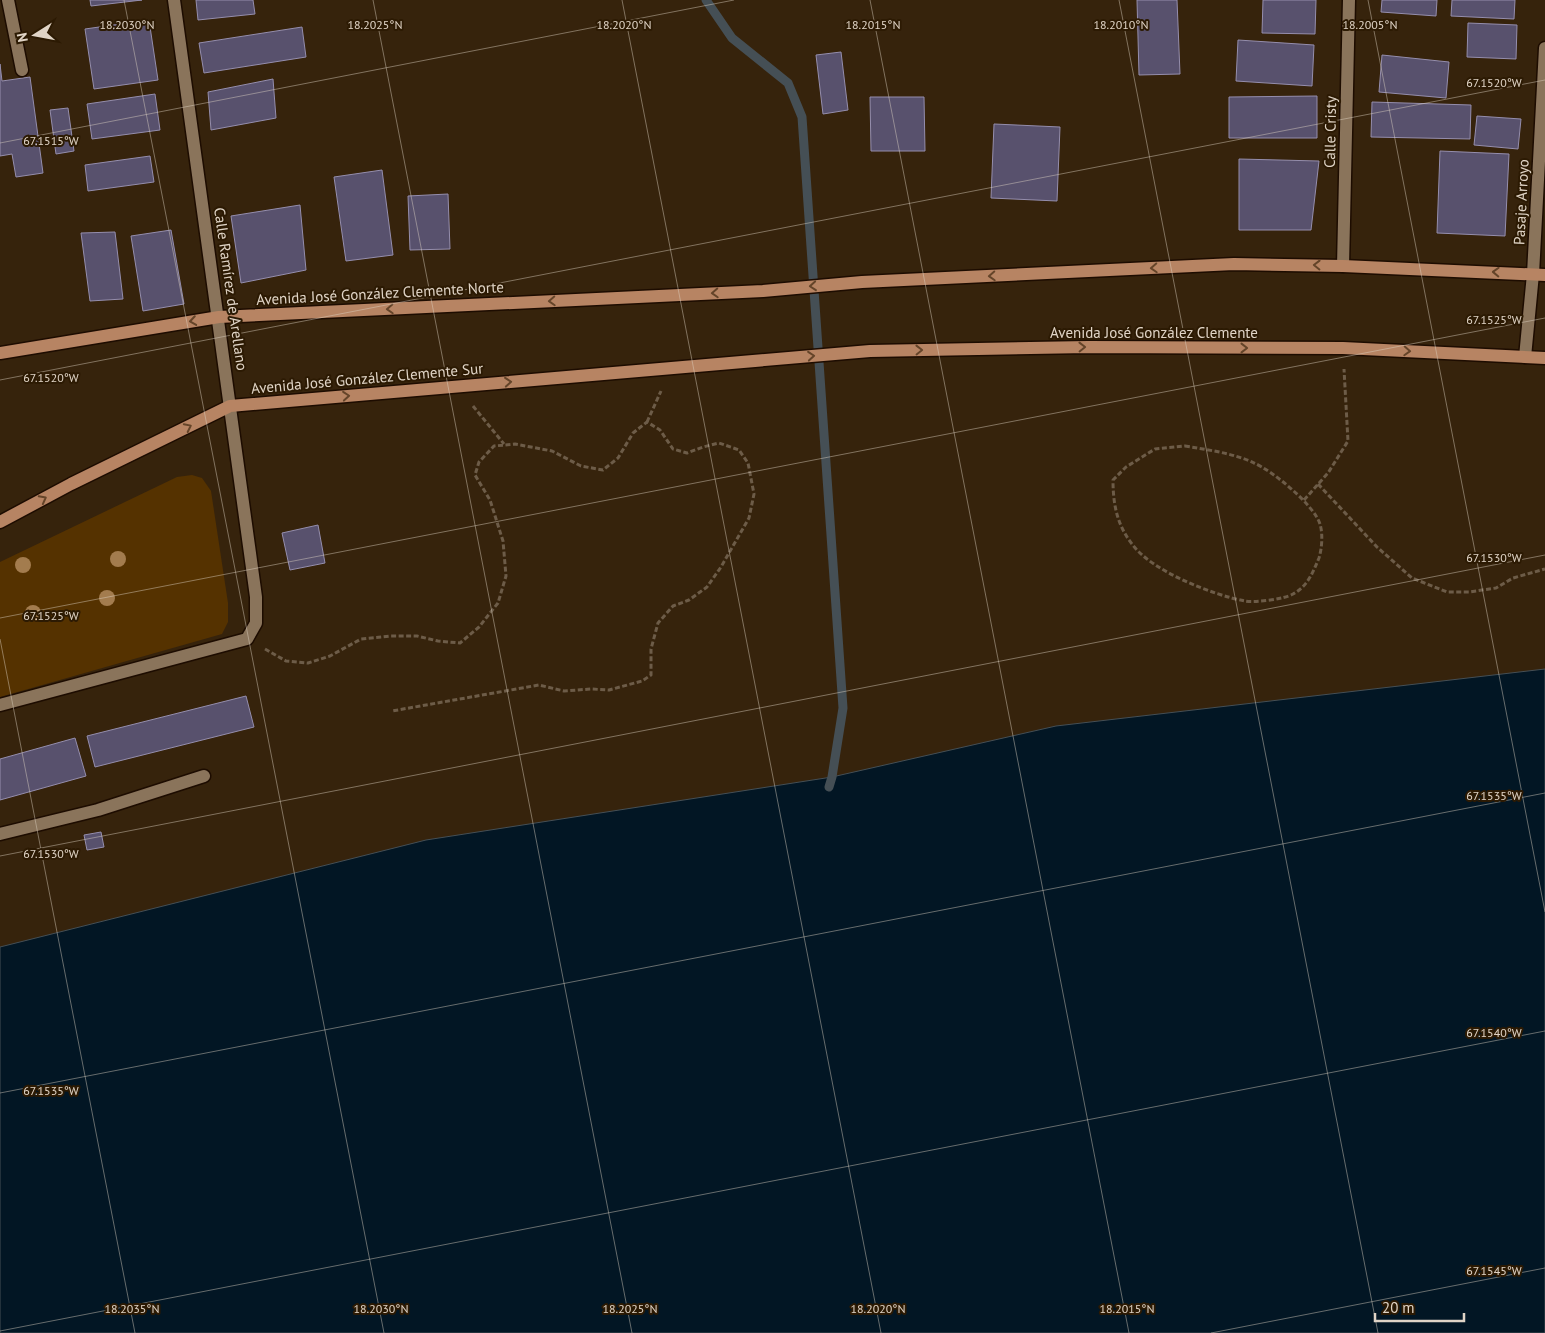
<svg xmlns="http://www.w3.org/2000/svg" width="1545" height="1333" viewBox="0 0 1545 1333" font-family="'PT Sans',sans-serif">
  <style>
    .green { fill: #553200 }
    .water { fill: #021624; stroke: #454f55 }
    .lines { fill: none; stroke-linecap: round; stroke-linejoin: round }
    .stream { stroke: #454f55; stroke-width: 9 }
    .building { fill: #58516d; stroke: #958ead }
    .lane-casing { stroke: #1d0c00; stroke-width: 15 }
    .street-casing { stroke: #1d0c00; stroke-width: 15 }
    .primary-casing { stroke: #1d0c00; stroke-width: 15 }
    .path { stroke: #6d5c48; stroke-width: 3; stroke-dasharray: 5 2.5; stroke-linecap: butt }
    .lane { stroke: #8a745b; stroke-width: 12 }
    .street { stroke: #8a745b; stroke-width: 12 }
    .primary { stroke: #b78463; stroke-width: 12 }
    .tree { fill: #a37c4e }
    .oneway { stroke: #644429 }
    .ticks { fill: none; stroke: #e0d4c6; stroke-width: 1; stroke-opacity: 0.45 }
    .labels { text-anchor: middle; dominant-baseline: central; stroke-width: 4; stroke-linejoin: round; paint-order: stroke }
    .street-label { font-size: 15px; fill: #e0d4c6; stroke: #2c1a03 }
    .ticks-label { font-size: 12px; text-anchor: middle; fill: #e0d4c6; stroke: #2c1a03; stroke-width: 4; stroke-linejoin: round; paint-order: stroke }
  </style>
  <rect width="100%" height="100%" fill="#36230c"/>
  <path class="green" d="M192 475 202 478 211 491 228 603V622L222 634 0 697V562L177 477Z"/>
  <path class="water" d="M1545 669V1333H0V947L426 840 832 777 1056 726Z"/>
  <g class="lines">
    <path class="stream" d="M706 0 732 38 788 83 802 117 843 708 832 777 829 787"/>
  </g>
  <path class="building" d="M90 0H142L91 6Z
    M196 0H253L255 14 198 20Z
    M1137 0H1177L1180 74 1139 75Z
    M1263 0H1316L1315 34 1262 33Z
    M1382 0H1437L1436 16 1381 12Z
    M1452 0H1515L1514 19 1451 16Z
    M149 20 158 80 94 89 85 29Z
    M1468 23 1517 25 1516 59 1467 57Z
    M302 27 306 57 204 73 199 43Z
    M1238 40 1314 45 1312 86 1236 81Z
    M841 52 848 110 823 114 816 55Z
    M1382 55 1449 62 1446 98 1379 92Z
    M0 64 2 81 30 77 43 173 16 177 12 154 0 156Z
    M273 79 276 118 211 130 208 92Z
    M155 94 160 130 92 139 87 104Z
    M1317 96V138H1229V97Z
    M870 97H924L925 151H871Z
    M1372 102 1471 105 1470 139 1371 137Z
    M68 108 74 151 56 154 50 110Z
    M1477 116 1521 119 1518 149 1474 145Z
    M994 124 1060 127 1057 201 991 198Z
    M1440 151 1509 154 1505 236 1437 233Z
    M150 156 154 182 88 191 85 165Z
    M1239 159 1319 161 1311 230H1239Z
    M382 170 393 255 346 261 334 177Z
    M448 194 450 249 410 250 408 196Z
    M300 205 306 270 241 283 231 216Z
    M171 230 184 304 143 311 131 236Z
    M115 232 123 299 90 301 81 233Z
    M318 525 325 563 290 570 282 533Z
    M246 696 254 727 95 767 87 736Z
    M75 738 86 776 0 800V759Z
    M101 832 104 847 87 850 84 835Z"/>
  <g class="lines">
    <defs>
      <path id="lane" d="M0 834 98 810 204 776"/>
      <path id="street" d="M8 0 22 70
        M1343 266 1349 0
        M1525 357 1533 274 1545 48
        M0 705 247 639 256 623V597L174 0"/>
      <path id="primary" d="M0 353 219 317 763 291 862 282 1234 264 1343 266 1545 275
        M0 522 71 484 230 406 870 351 1088 347 1343 348 1545 358"/>
    </defs>
    <use href="#lane" class="lane-casing"/>
    <use href="#street" class="street-casing"/>
    <use href="#primary" class="primary-casing"/>
    <path class="path" d="M473 406 504 444
      M647 422 661 391
      M1185 446C1208 450 1233 453 1254 463 1273 471 1314 505 1320 524 1323 534 1322 548 1319 558 1313 572 1308 586 1293 594 1285 599 1255 603 1245 601 1213 595 1151 571 1132 544 1117 525 1113 504 1113 480L1126 467 1155 449Z
      M1318 484 1377 547 1412 578 1447 592H1469L1496 588 1513 578 1545 569
      M1304 500 1328 473 1348 441 1344 369
      M265 649 286 661 308 663 330 656 361 639 391 636H417L438 641 460 643 479 627 498 603 506 576 503 541 490 500 475 475 479 462 494 446 515 444 552 451 581 466 603 470 618 458 633 433 647 422 660 430 673 449 687 453 703 447 719 443 739 450 748 463 754 494 749 518 721 567 707 587 689 600 673 606 658 623 651 649V675L642 681 609 690 591 689 564 691 539 685 392 711"/>
    <use href="#lane" class="lane"/>
    <use href="#street" class="street"/>
    <use href="#primary" class="primary"/>
  </g>
  <g class="tree">
    <circle cx="118" cy="559" r="8"/>
    <circle cx="23" cy="565" r="8"/>
    <circle cx="107" cy="598" r="8"/>
    <circle cx="33" cy="613" r="8"/>
  </g>
  <defs><path id="oneway-chevron" d="M-2-3.5L2.5 0L-2 3.5" fill="none" stroke-width="1.6" stroke-linecap="round" stroke-linejoin="round" transform="scale(1.25)"/></defs>
  <g class="oneway">
    <use href="#oneway-chevron" transform="translate(1317 265) rotate(-179)"/>
    <use href="#oneway-chevron" transform="translate(1154 268) rotate(177)"/>
    <use href="#oneway-chevron" transform="translate(1496 272) rotate(-178)"/>
    <use href="#oneway-chevron" transform="translate(992 276) rotate(177)"/>
    <use href="#oneway-chevron" transform="translate(813 286) rotate(175)"/>
    <use href="#oneway-chevron" transform="translate(715 293) rotate(177)"/>
    <use href="#oneway-chevron" transform="translate(552 301) rotate(177)"/>
    <use href="#oneway-chevron" transform="translate(390 309) rotate(177)"/>
    <use href="#oneway-chevron" transform="translate(193 321) rotate(171)"/>
    <use href="#oneway-chevron" transform="translate(1082 347) rotate(-1)"/>
    <use href="#oneway-chevron" transform="translate(1244 348)"/>
    <use href="#oneway-chevron" transform="translate(919 350) rotate(-1)"/>
    <use href="#oneway-chevron" transform="translate(1407 351) rotate(3)"/>
    <use href="#oneway-chevron" transform="translate(811 356) rotate(-5)"/>
    <use href="#oneway-chevron" transform="translate(508 382) rotate(-5)"/>
    <use href="#oneway-chevron" transform="translate(346 396) rotate(-5)"/>
    <use href="#oneway-chevron" transform="translate(188 427) rotate(-26)"/>
    <use href="#oneway-chevron" transform="translate(43 499) rotate(-28)"/>
  </g>
  <path class="ticks" d="M124 0 384 1333M373 0 632 1333M622 0 881 1333M870 0 1129 1333M1119 0 1378 1333M1368 0 1545 912M0 143 734 0M0 380 1545 80M0 618 1545 318M0 639 135 1333M0 856 1545 555M0 1093 1545 793M0 1331 1545 1031M1211 1333 1545 1268"/>
  <g class="labels">
    <g class="street-label">
      <text transform="translate(1330 132) rotate(-89)">Calle Cristy</text>
      <text transform="translate(1521 202) rotate(-87)">Pasaje Arroyo</text>
      <text transform="translate(231 289) rotate(82)">Calle Ramírez de Arellano</text>
      <text transform="translate(380 293) rotate(-3)">Avenida José González Clemente Norte</text>
      <text x="1154" y="332">Avenida José González Clemente</text>
      <text transform="translate(367 378) rotate(-5)">Avenida José González Clemente Sur</text>
    </g>
  </g>
  <g class="ticks-label">
    <text x="127" y="29">18.2030°N</text>
    <text x="375" y="29">18.2025°N</text>
    <text x="624" y="29">18.2020°N</text>
    <text x="873" y="29">18.2015°N</text>
    <text x="1121" y="29">18.2010°N</text>
    <text x="1370" y="29">18.2005°N</text>
    <text x="1494" y="87">67.1520°W</text>
    <text x="51" y="145">67.1515°W</text>
    <text x="1494" y="324">67.1525°W</text>
    <text x="51" y="382">67.1520°W</text>
    <text x="1494" y="562">67.1530°W</text>
    <text x="51" y="620">67.1525°W</text>
    <text x="1494" y="800">67.1535°W</text>
    <text x="51" y="858">67.1530°W</text>
    <text x="1494" y="1037">67.1540°W</text>
    <text x="51" y="1095">67.1535°W</text>
    <text x="1494" y="1275">67.1545°W</text>
    <text x="132" y="1313">18.2035°N</text>
    <text x="381" y="1313">18.2030°N</text>
    <text x="630" y="1313">18.2025°N</text>
    <text x="878" y="1313">18.2020°N</text>
    <text x="1127" y="1313">18.2015°N</text>
  </g>
  <g transform="translate(35 35) rotate(259)" stroke="#2c1a03" stroke-width="4" paint-order="stroke">
  <path d="M0-4L9 19L0 12L-9 19Z" fill="#e0d4c6"/>
  <text y="-8" font-size="14" font-weight="bold" text-anchor="middle" fill="#e0d4c6">N</text>
  </g>
  <path d="M1375 1313v8h89v-8" fill="none" stroke="#e0d4c6" stroke-width="2.5"/>
  <text x="1382" y="1313" font-size="15" fill="#e0d4c6" stroke="#2c1a03" stroke-width="4" paint-order="stroke">20 m</text>
</svg>
